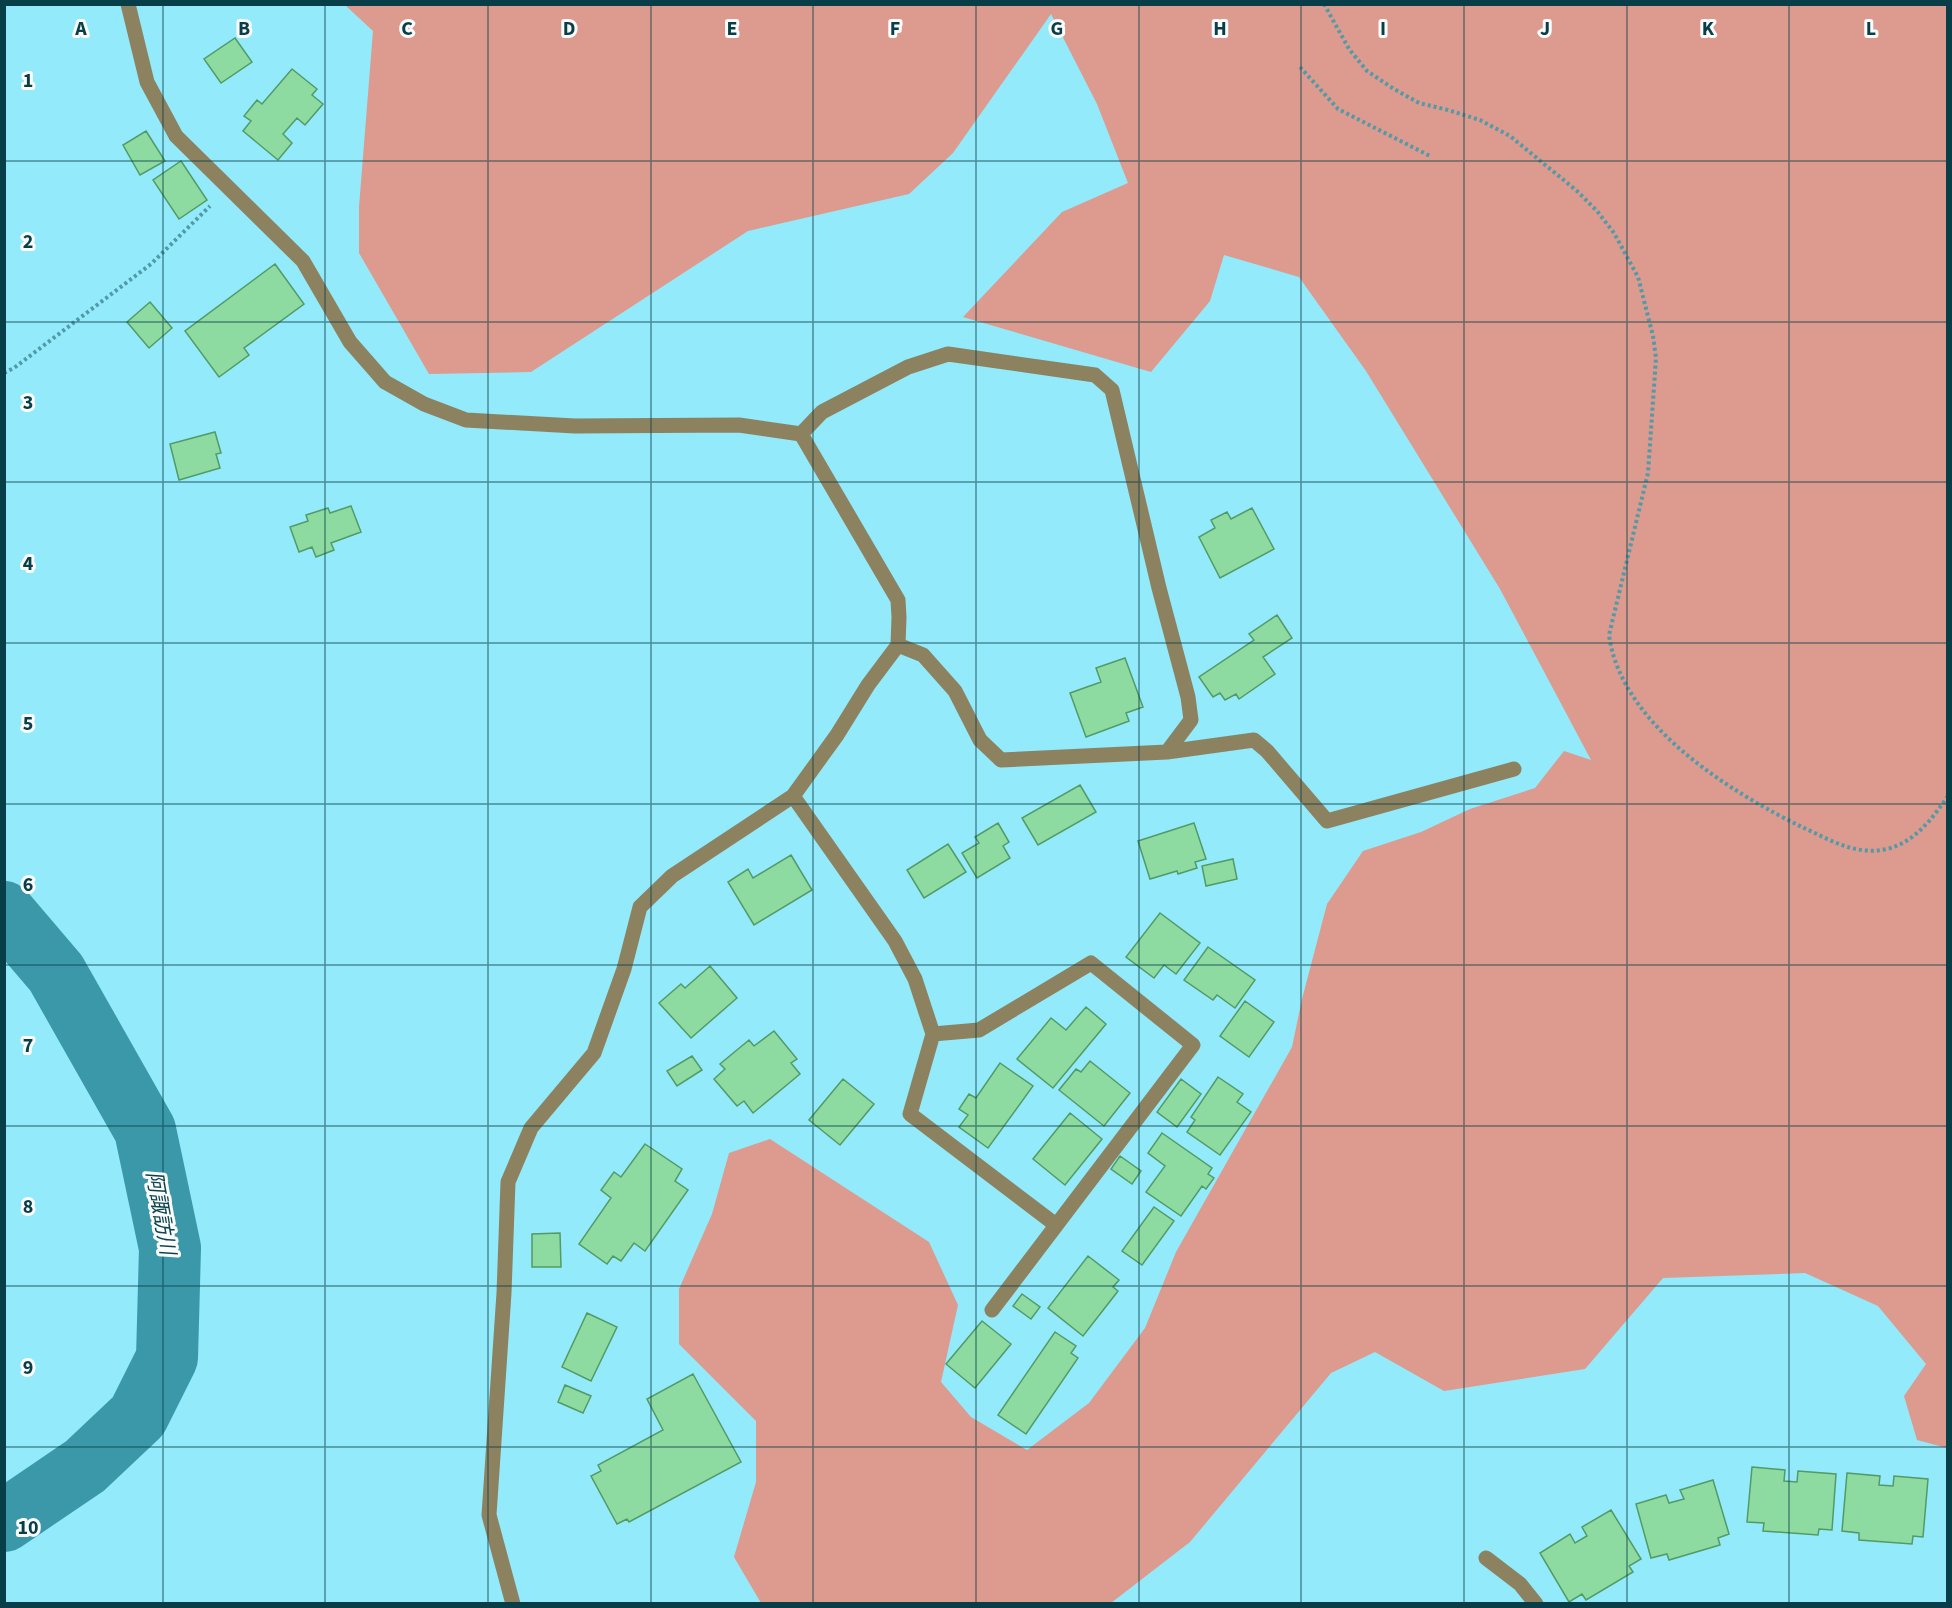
<svg xmlns="http://www.w3.org/2000/svg" width="1952" height="1608" viewBox="0 0 1952 1608" font-family="'Source Sans 3','Noto Sans JP',sans-serif">
  <style>
    .green { fill: #dd9a8e }
    .lines { fill: none; stroke-linecap: round; stroke-linejoin: round }
    .river { stroke: #3b98a9; stroke-width: 62 }
    .building { fill: #8edba1; stroke: #519b66; stroke-width: 1.5 }
    .path { stroke: #519aa7; stroke-width: 4; stroke-dasharray: 3 3; stroke-linecap: butt }
    .minor { stroke: #8d8260; stroke-width: 15 }
    .grid { fill: none; stroke: #073e47; stroke-width: 1.5; stroke-opacity: 0.55 }
    .labels { text-anchor: middle; dominant-baseline: central; stroke-width: 6; stroke-linejoin: round; paint-order: stroke }
    .water-label { font-size: 21px; font-style: italic; fill: #0b444d; stroke: #fbfbfb }
    .grid-label { font-size: 20px; text-anchor: middle; font-weight: bold; fill: #073e47; stroke: #fbfbfb; stroke-width: 6; stroke-linejoin: round; paint-order: stroke }
  </style>
  <rect width="100%" height="100%" fill="#92eafb"/>
  <path class="green" d="M345 5H1947V1448L1917 1440 1904 1396 1926 1364 1878 1306 1805 1273 1663 1278 1585 1369 1444 1391 1375 1352 1331 1373 1190 1542 1111 1603H761L734 1557 756 1482V1421L679 1344V1289L712 1214 729 1153 770 1139 929 1242 958 1305 941 1382 971 1417 1027 1450 1089 1403 1145 1328 1176 1252 1292 1047 1302 999 1327 904 1363 851 1421 832 1470 809 1535 788 1564 751 1591 760 1500 589 1366 371 1299 277 1224 255 1210 301 1151 372 963 317 1062 212 1128 183 1097 104 1051 14 953 153 909 194 748 231 531 372 429 374 359 253V207L373 31Z"/>
  <g class="lines">
    <path class="river" d="M4 912 56 973 145 1130 170 1248 167 1358 138 1416 85 1466 4 1521"/>
  </g>
  <path class="building" d="M235 38 252 62 221 83 204 59Z
    M292 69 317 89 312 95 323 104 305 125 297 118 283 134 292 143 278 160 243 131 251 121 244 116 257 100 262 104Z
    M146 131 165 161 140 175 123 145Z
    M181 161 207 200 179 219 153 180Z
    M275 264 304 304 244 348 249 355 219 377 185 331Z
    M150 302 172 328 149 348 127 322Z
    M215 432 221 453 216 454 220 468 179 480 170 444Z
    M351 506 361 532 331 543 334 550 316 557 312 547 299 552 290 527 308 521 306 515 328 508 330 513Z
    M1252 508 1274 549 1220 578 1199 537 1215 528 1211 520 1227 512 1231 519Z
    M1277 615 1292 638 1263 657 1275 674 1239 699 1236 694 1225 700 1220 693 1213 697 1199 677 1254 640 1249 634Z
    M1125 658 1143 707 1126 713 1129 721 1086 737 1070 693 1101 682 1096 668Z
    M1080 785 1096 812 1038 845 1022 818Z
    M998 823 1009 842 1003 846 1010 858 977 878 962 853 979 843 975 837Z
    M1194 823 1206 859 1195 862 1197 868 1178 874 1177 871 1150 879 1138 841Z
    M948 844 966 872 924 898 907 870Z
    M791 855 812 890 754 925 728 882 748 869 753 878Z
    M1233 859 1237 879 1206 886 1202 866Z
    M1160 913 1200 943 1176 974 1164 965 1154 978 1126 957Z
    M1208 947 1255 980 1235 1008 1217 995 1213 1000 1184 980Z
    M710 966 737 998 691 1038 659 1003 681 984 685 988Z
    M1245 1001 1274 1022 1249 1057 1220 1036Z
    M1086 1007 1106 1024 1053 1088 1017 1059 1051 1018 1066 1030Z
    M774 1031 797 1059 791 1063 800 1074 753 1113 744 1101 737 1106 714 1079 725 1069 720 1064 749 1040 754 1046Z
    M692 1056 702 1070 677 1086 667 1071Z
    M1090 1061 1130 1093 1104 1126 1059 1090 1076 1069 1081 1072Z
    M1000 1063 1033 1086 988 1148 959 1127 968 1115 959 1109 969 1094 976 1098Z
    M1218 1077 1243 1094 1237 1102 1251 1112 1220 1155 1187 1132 1195 1120 1191 1117Z
    M843 1079 874 1104 840 1145 809 1120Z
    M1181 1079 1201 1094 1177 1127 1157 1112Z
    M1070 1113 1102 1139 1065 1185 1033 1159Z
    M1162 1133 1212 1168 1208 1174 1214 1178 1206 1189 1202 1186 1181 1216 1146 1192 1165 1166 1148 1153Z
    M645 1144 682 1169 675 1181 688 1190 645 1251 634 1243 621 1261 613 1256 607 1264 579 1244 611 1198 601 1190 614 1172 621 1177Z
    M1120 1156 1141 1171 1132 1184 1111 1169Z
    M1154 1207 1174 1221 1142 1265 1122 1251Z
    M560 1233 561 1267H532V1234Z
    M1088 1256 1119 1280 1113 1287 1118 1291 1083 1336 1048 1308Z
    M1022 1294 1040 1307 1031 1319 1013 1306Z
    M587 1313 617 1327 591 1381 562 1367Z
    M982 1321 1011 1344 975 1388 946 1364Z
    M1055 1332 1076 1346 1071 1353 1078 1358 1026 1434 998 1415Z
    M693 1374 741 1462 629 1522 627 1519 617 1524 591 1476 601 1471 598 1465 663 1430 647 1399Z
    M565 1385 591 1396 583 1413 558 1402Z
    M1752 1467 1785 1470 1784 1481 1797 1482 1798 1471 1836 1474 1832 1530 1819 1529 1818 1535 1763 1531 1764 1523 1747 1522Z
    M1847 1473 1880 1476 1879 1485 1893 1486 1894 1476 1928 1479 1923 1537 1913 1536 1912 1544 1859 1540V1533L1842 1531Z
    M1713 1480 1729 1534 1718 1538 1720 1545 1669 1560 1667 1554 1651 1558 1636 1504 1666 1495 1669 1503 1684 1499 1680 1490Z
    M1611 1510 1641 1559 1629 1566 1633 1572 1586 1600 1582 1594 1569 1602 1540 1553 1570 1534 1575 1543 1587 1536 1582 1527Z"/>
  <g class="lines">
    <path class="path" d="M1324 4 1349 49 1367 71 1394 89 1419 103 1448 110 1480 120 1510 136 1577 191 1597 211 1614 233 1638 277 1653 336 1656 358 1648 473 1609 635C1621 725 1730 792 1804 828 1831 840 1855 856 1887 849 1915 842 1932 819 1948 796
      M1300 67 1338 109 1430 156
      M4 373 14 368 151 264 210 206"/>
    <path class="minor" d="M128 4 147 82 176 136 303 261 350 342 385 382 424 404 466 420 575 426 739 425 801 434 822 412 908 367 948 354 1095 375 1112 390 1159 588 1188 697 1191 720 1167 752
      M898 645 923 655 955 691 980 740 1001 760 1167 752 1254 740 1267 751 1327 821 1514 769
      M793 796 895 941 915 979 933 1034 910 1114 1056 1225
      M933 1034 979 1030 1091 963 1193 1045 992 1310
      M1486 1558 1520 1584 1536 1604
      M513 1604 489 1515 504 1293 508 1182 531 1128 594 1053 624 969 640 907 672 876 793 796 837 735 868 685 898 645 899 617 898 600 801 434"/>
  </g>
  <path class="grid" d="M163 4V1604M325 4V1604M488 4V1604M651 4V1604M813 4V1604M976 4V1604M1139 4V1604M1301 4V1604M1464 4V1604M1627 4V1604M1789 4V1604M4 161H1948M4 322H1948M4 482H1948M4 643H1948M4 804H1948M4 965H1948M4 1126H1948M4 1286H1948M4 1447H1948"/>
  <g class="labels">
    <g class="water-label">
      <text transform="translate(161 1213) rotate(80)">阿諏訪川</text>
    </g>
  </g>
  <g class="grid-label">
    <text x="81" y="35">A</text>
    <text x="244" y="35">B</text>
    <text x="407" y="35">C</text>
    <text x="569" y="35">D</text>
    <text x="732" y="35">E</text>
    <text x="895" y="35">F</text>
    <text x="1057" y="35">G</text>
    <text x="1220" y="35">H</text>
    <text x="1383" y="35">I</text>
    <text x="1545" y="35">J</text>
    <text x="1708" y="35">K</text>
    <text x="1871" y="35">L</text>
    <text x="28" y="87">1</text>
    <text x="28" y="248">2</text>
    <text x="28" y="409">3</text>
    <text x="28" y="570">4</text>
    <text x="28" y="730">5</text>
    <text x="28" y="891">6</text>
    <text x="28" y="1052">7</text>
    <text x="28" y="1213">8</text>
    <text x="28" y="1374">9</text>
    <text x="28" y="1534">10</text>
  </g>
  <rect width="1952" height="1608" fill="none" stroke="#073e47" stroke-width="12"/>
</svg>
